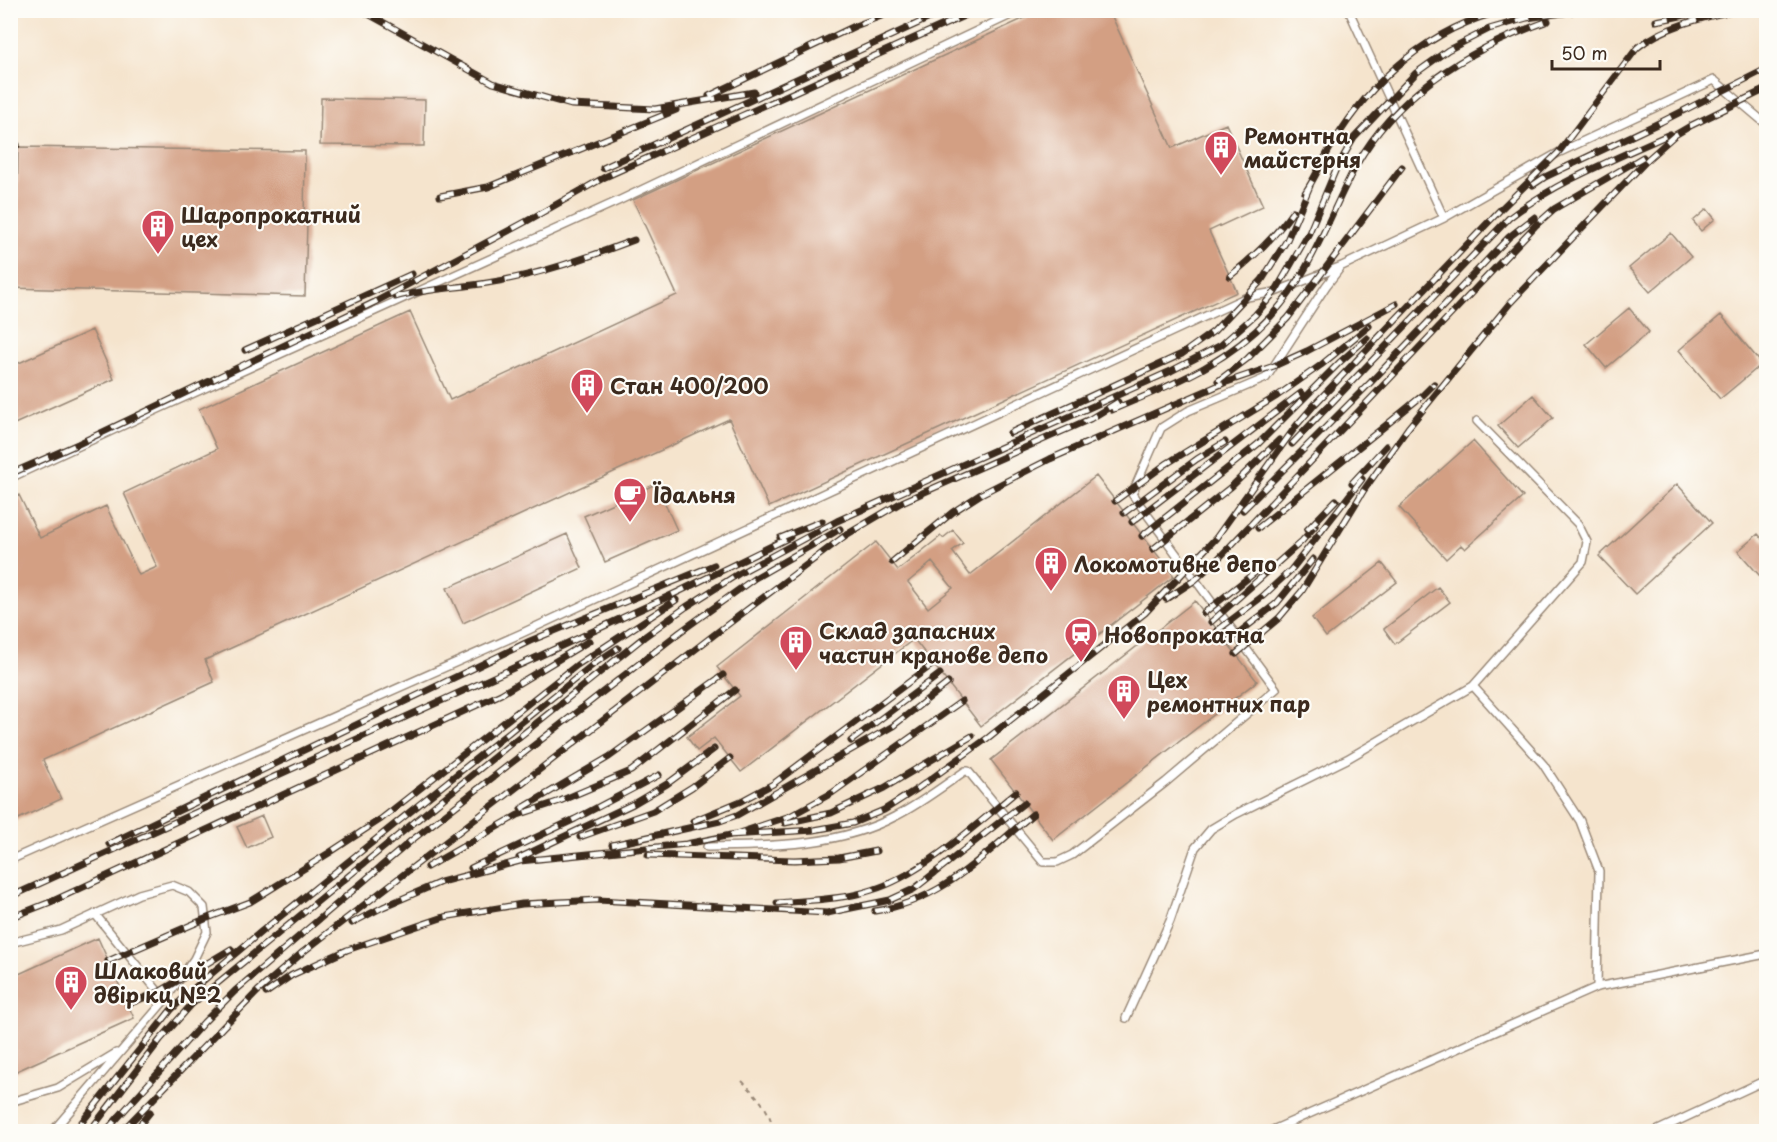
<svg xmlns="http://www.w3.org/2000/svg" width="1777" height="1142" viewBox="0 0 1777 1142" font-family="'Playpen Sans',sans-serif">
  <style>
    .building { fill: #d39f83; fill-rule: evenodd }
    .lines { fill: none; stroke-linecap: round; stroke-linejoin: round }
    .lane-casing { stroke: #988776; stroke-width: 10 }
    .path { stroke: #988776; stroke-width: 2; stroke-dasharray: 4.5 4.5; stroke-linecap: butt }
    .lane { stroke: #fff; stroke-width: 7 }
    .rail-casing { stroke: #3b2a1e; stroke-width: 7 }
    .rail { stroke: #fdfcf7; stroke-width: 4.5; stroke-dasharray: 14; stroke-linecap: butt }
    .labels { text-anchor: middle; dominant-baseline: central; stroke-width: 4.5; stroke-linejoin: round; paint-order: stroke }
    .poi-label { font-size: 21px; font-weight: bold; fill: #3b2a1e; stroke: #fdfcf7; text-anchor: start }
  </style>
  <rect width="100%" height="100%" fill="#fdfcf7"/>
  <filter id="ink" filterUnits="userSpaceOnUse"><feTurbulence type="fractalNoise" baseFrequency=".0167" numOctaves="2"/><feDisplacementMap in="SourceGraphic" scale="12" xChannelSelector="R" yChannelSelector="G"/><feConvolveMatrix kernelMatrix="1 2 1 2 8 2 1 2 1" color-interpolation-filters="sRGB"/></filter>
  <filter id="wash" filterUnits="userSpaceOnUse"><feTurbulence type="fractalNoise" baseFrequency=".008" numOctaves="4" result="noise"/><feDisplacementMap in="SourceGraphic" scale="24" xChannelSelector="R" yChannelSelector="G"/><feGaussianBlur stdDeviation="1.35" result="paint"/><feColorMatrix in="noise" values="0 0 0 0 0 0 0 0 0 0 0 0 0 0 0 0 0 1.4 0 .05"/><feComposite in="paint" operator="in"/></filter>
  <g filter="url(#wash)">
    <rect width="100%" height="100%" fill="#f5e4cd"/>
    <g id="blocks">
      <path class="building" d="M1042 10H1109L1172 148 1226 124 1263 206 1209 231 1237 292 769 507 729 419 205 660 214 682 43 760 61 799 10 823V500L19 495 40 538 106 506 139 575 157 567 124 493 217 449 199 409 410 312 450 400 677 295 633 200Z
        M321 98 425 100 424 146 320 145Z
        M18 147 305 151 304 222 307 223 305 296 10 288V215H17Z
        M1707 209 1715 219 1701 231 1693 221Z
        M1671 233 1691 257 1650 292 1629 268Z
        M1629 308 1649 332 1606 368 1586 344Z
        M1721 315 1762 364 1720 399 1679 350Z
        M92 330 114 379 10 426V367Z
        M1533 395 1553 418 1518 448 1498 426Z
        M1473 441 1523 497 1465 549 1461 545 1446 559 1399 507Z
        M1096 476 1174 576 981 726 914 639 741 772 714 738 697 751 687 737 740 696 717 667 876 542 898 570 941 536 943 538 953 530 963 543 952 551 970 575ZM932 562 953 588 928 608 908 582Z
        M656 484 677 530 605 562 584 516Z
        M1677 484 1712 523 1635 594 1599 556Z
        M567 534 582 568 463 623 447 588Z
        M1758 534 1767 544V584L1738 551Z
        M1382 563 1397 582 1326 637 1312 618Z
        M1438 587 1450 602 1395 644 1384 629Z
        M1195 601 1257 681 1053 840 991 760Z
        M262 816 271 837 247 848 237 827Z
        M98 938 134 1018 10 1074V978Z"/>
    </g>
  </g>
  <g filter="url(#ink)">
    <use href="#blocks" fill-opacity="0" stroke="#988776" stroke-width="1.5"/>
    <g class="lines">
      <defs>
        <path id="lane" d="M1347 10 1350 13 1444 218
          M10 478 154 411 618 201 1021 10
          M1473 686 1543 764 1580 821 1599 871 1597 987
          M707 847C770 846 838 847 896 816 920 804 942 787 965 771H968L1043 862H1057L1072 855 1166 782 1276 689 1132 494 1161 428 1188 411 1266 378 1326 286 1340 268
          M10 860 520 634 1247 297 1275 292 1342 266 1444 218 1558 153 1714 80 1766 124
          M95 914 165 1000
          M10 943 61 930 139 894 172 885 189 892 204 907 207 932 194 959 165 1000 52 1132
          M1126 1018 1170 921 1195 848 1211 829 1236 814 1347 759 1473 686 1583 562 1587 542 1578 524 1477 421
          M10 1102 58 1088 116 1053
          M1268 1132 1597 987 1766 954
          M1654 1132 1766 1080"/>
      </defs>
      <use href="#lane" class="lane-casing"/>
      <path class="path" d="M742 1081C756 1095 772 1111 773 1132"/>
      <use href="#lane" class="lane"/>
      <defs>
        <path id="rail" d="M361 10 493 83 571 105 655 109 754 92
          M1656 21 1700 12
          M709 96 855 26 897 10
          M10 145H17
          M603 168 947 10
          M1533 185 1545 177 1661 122 1766 69
          M1305 193C1315 178 1322 161 1332 145 1371 80 1430 27 1506 10
          M10 195H12
          M440 196 488 187 676 110
          M1230 276C1255 256 1275 237 1293 211
          M395 297C426 289 456 288 487 283 539 275 586 258 634 240
          M245 350 412 274
          M1218 381 1247 359 1288 318 1402 167
          M1112 410C1173 384 1225 365 1271 316 1308 277 1326 224 1350 177 1389 98 1466 50 1548 21
          M1010 433 1182 354 1214 331 1262 280 1287 240 1310 186
          M1292 444 1509 218C1557 181 1615 159 1670 134
          M10 474 78 444 375 302 527 221 605 177 977 10
          M1352 483 1386 446
          M1115 501 1166 464 1277 396 1321 365 1369 326
          M1243 510 1371 382 1509 237 1535 217
          M1124 513 1197 459 1225 442
          M1132 522 1301 393
          M1258 528 1385 426 1423 395 1434 384
          M1307 530 1336 500
          M1142 536 1258 444 1340 362 1367 338
          M780 538 822 521
          M1153 549 1232 486 1279 440
          M892 562 953 512 981 494 1050 459 1224 383 1274 366 1307 351 1396 304
          M1166 599 1195 580 1218 559 1535 226 1554 209 1643 157
          M1204 613 1258 570
          M1211 622 1302 541 1315 526
          M1218 630 1263 596 1291 570 1362 479
          M1227 642 1277 603 1313 559
          M1236 654 1279 618 1302 591 1364 490 1408 428 1510 303 1648 159 1675 135 1692 125 1766 89
          M851 741 940 674
          M521 809 609 757 723 675
          M693 821 741 801 773 784 933 664
          M785 823 831 813 884 788 972 736
          M730 835 814 830 853 823 884 810 917 789 989 737 1145 613 1216 538 1296 426 1315 404 1500 210 1558 153 1637 48C1664 26 1702 18 1737 10
          M580 837 653 811 692 787 730 758
          M109 844 530 641 714 565
          M612 845 720 821 737 815 893 726 948 683
          M648 855 794 860 839 858 876 851
          M519 858 633 804 667 784 714 749
          M427 867 518 815 560 801 631 771 735 690
          M471 868 575 819 659 775
          M10 897 533 659 678 592 790 537
          M777 903C808 900 842 900 872 890 920 876 977 824 1016 792
          M875 911C943 901 983 855 1033 814
          M10 918 53 901 501 694 589 641
          M352 923 383 907 441 882 520 861 686 844 736 834 790 816 832 793 962 701
          M108 961 205 919 250 902 329 853 381 819 577 665 676 600
          M266 993 292 975 347 950 444 917 522 904 598 900 827 913 890 900 914 889 1024 803
          M128 1004 159 992 231 949
          M74 1132 171 1010 192 990 262 931 595 663 618 648
          M89 1132 160 1040 192 1004 488 762 644 637 686 607 738 574 837 521 1171 371 1221 345 1255 315 1275 292 1309 233 1336 169 1354 138 1416 73 1448 50 1489 29 1527 18 1584 10
          M105 1132 204 1022 235 991 412 840 680 632 755 578 840 529
          M121 1132 258 991 303 952 719 631 846 535 902 502 1090 419 1118 402
          M134 1132 150 1112"/>
      </defs>
      <use href="#rail" class="rail-casing"/>
      <use href="#rail" class="rail"/>
    </g>
  </g>
  <defs>
    <symbol id="building-pin" viewBox="-11 -11 22 30"><path d="M0 17L-7.5 6A9.5 9.5 0 1 1 7.5 6Z" fill="#d1495b" stroke="#fdfcf7"/><path d="M-4-6H4V6H1V3H-1V6H-4ZM-2.5-4.3h1.7v1.8h-1.7ZM.8-4.3h1.7v1.8H.8ZM-2.5-1h1.7V.8h-1.7ZM.8-1h1.7V.8H.8Z" fill="#fff"/></symbol>
    <symbol id="cafe-pin" viewBox="-11 -11 22 30"><path d="M0 17L-7.5 6A9.5 9.5 0 1 1 7.5 6Z" fill="#d1495b" stroke="#fdfcf7"/><path d="M-5.5-4.5H6V0H3Q3 3.5 0 3.5H-2.5Q-5.5 3.5-5.5 0ZM3-3.2v2h1.7v-2ZM-6 4.5H4V6H-6Z" fill="#fff"/></symbol>
    <symbol id="station-pin" viewBox="-11 -11 22 30"><path d="M0 17L-7.5 6A9.5 9.5 0 1 1 7.5 6Z" fill="#d1495b" stroke="#fdfcf7"/><path d="M-3-6H3Q5-6 5-4V2Q5 4 3 4L4.5 6H3L1.5 4h-3L-3 6H-4.5L-3 4Q-5 4-5 2V-4Q-5-6-3-6ZM-3.5-4v3h7v-3ZM-3.5 1v1.5H-2V1ZM2 1v1.5H3.5V1Z" fill="#fff"/></symbol>
  </defs>
  <g fill-rule="evenodd">
    <use href="#building-pin" x="1202" y="128" width="38" height="52"/>
    <use href="#building-pin" x="139" y="207" width="38" height="52"/>
    <use href="#building-pin" x="568" y="366" width="38" height="52"/>
    <use href="#cafe-pin" x="611" y="475" width="38" height="52"/>
    <use href="#building-pin" x="1032" y="544" width="38" height="52"/>
    <use href="#station-pin" x="1062" y="615" width="38" height="52"/>
    <use href="#building-pin" x="777" y="623" width="38" height="52"/>
    <use href="#building-pin" x="1105" y="672" width="38" height="52"/>
    <use href="#building-pin" x="52" y="963" width="38" height="52"/>
  </g>
  <g class="labels">
    <g class="poi-label">
      <text x="1244" y="135">Ремонтна<tspan x="1244" dy="24">майстерня</tspan></text>
      <text x="181" y="214">Шаропрокатний<tspan x="181" dy="24">цех</tspan></text>
      <text x="610" y="385">Стан 400/200</text>
      <text x="653" y="494">Їдальня</text>
      <text x="1074" y="563">Локомотивне депо</text>
      <text x="819" y="630">Склад запасних<tspan x="819" dy="24">частин кранове депо</tspan></text>
      <text x="1104" y="634">Новопрокатна</text>
      <text x="1147" y="679">Цех<tspan x="1147" dy="24">ремонтних пар</tspan></text>
      <text x="94" y="970">Шлаковий<tspan x="94" dy="24">двір кц №2</tspan></text>
    </g>
  </g>
  <rect width="1777" height="1142" fill="none" stroke="#fdfcf7" stroke-width="36"/>
  <path d="M1552 60v9h108v-9" fill="none" stroke="#3b2a1e" stroke-width="3"/>
  <text x="1561" y="60" font-size="18" fill="#3b2a1e" stroke="#fdfcf7" stroke-width="4.5" paint-order="stroke">50 m</text>
</svg>
